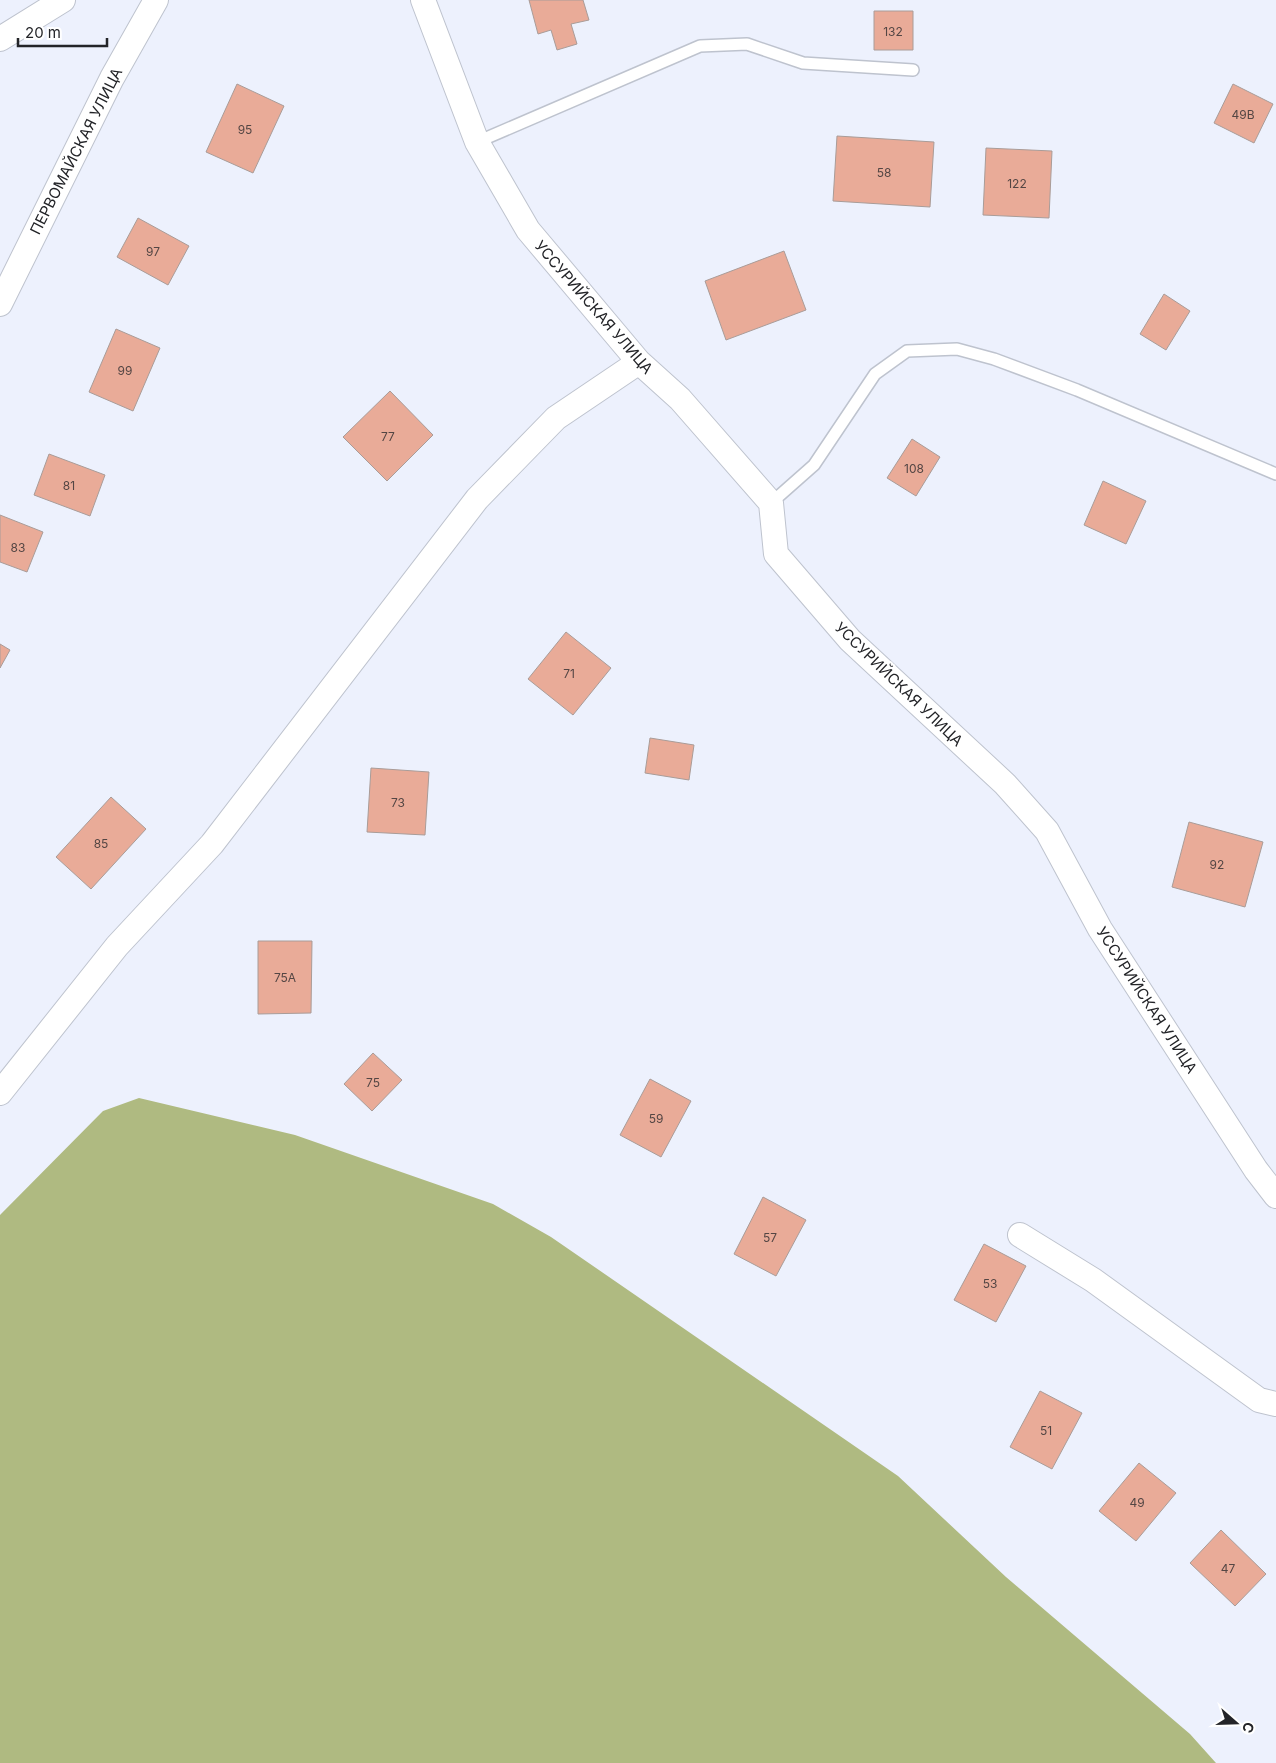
<svg xmlns="http://www.w3.org/2000/svg" width="1276" height="1763" viewBox="0 0 1276 1763" font-family="Inter,sans-serif">
  <style>
    .forest { fill: #afba81 }
    .building { fill: #e9ab98; stroke: #a99c98 }
    .lines { fill: none; stroke-linecap: round; stroke-linejoin: round }
    .service-casing { stroke: #bec3ce; stroke-width: 14 }
    .minor-casing { stroke: #bec3ce; stroke-width: 26 }
    .service { stroke: #fff; stroke-width: 11 }
    .minor { stroke: #fff; stroke-width: 24 }
    .labels { text-anchor: middle; dominant-baseline: central; stroke-width: 4.5; stroke-linejoin: round; paint-order: stroke }
    .number-label { font-size: 12px; fill: #544644 }
    .street-label { font-size: 15px; fill: #232428; stroke: #fff }
  </style>
  <rect width="100%" height="100%" fill="#edf1fd"/>
  <path class="forest" d="M139 1098 295 1135 493 1204 551 1237 898 1476 1006 1577 1190 1734 1216 1763H0V1215L103 1111Z"/>
  <path class="building" d="M529 0H583L589 20 571 24 577 44 557 50 551 30 538 34Z
    M874 11H913V50H874Z
    M237 84 284 106 253 173 206 152Z
    M1233 84 1273 104 1254 143 1214 123Z
    M837 136 934 142 930 207 833 201Z
    M986 148 1052 151 1049 218 983 215Z
    M138 218 189 246 168 285 117 257Z
    M784 251 806 310 726 340 705 281Z
    M1164 294 1190 311 1166 350 1140 334Z
    M116 329 160 348 133 411 89 392Z
    M390 391 433 435 387 481 343 437Z
    M912 439 940 457 916 496 887 478Z
    M49 454 105 475 90 516 34 495Z
    M1103 481 1146 501 1126 544 1084 525Z
    M0 515 43 532 27 572 0 562Z
    M566 632 611 668 573 715 528 679Z
    M0 644 10 650 0 668Z
    M650 738 694 745 689 780 645 773Z
    M371 768 429 772 425 835 367 832Z
    M111 797 146 829 91 889 56 857Z
    M1189 822 1263 842 1245 907 1172 887Z
    M258 941H312L311 1013 258 1014Z
    M373 1053 402 1080 372 1111 344 1084Z
    M650 1079 691 1101 661 1157 620 1135Z
    M763 1197 806 1220 776 1276 734 1254Z
    M984 1244 1026 1266 996 1322 954 1300Z
    M1040 1391 1082 1413 1052 1469 1010 1447Z
    M1139 1463 1176 1493 1136 1541 1099 1511Z
    M1221 1530 1266 1574 1235 1606 1190 1563Z"/>
  <g class="lines">
    <defs>
      <path id="service" d="M477 142 700 46 747 44 803 63 913 70
        M771 503 814 465 875 374 907 351 957 349 994 359 1077 390 1276 474"/>
      <path id="minor" d="M423 0 477 142 528 230 639 362 680 399 771 503 776 554 850 640 1005 784 1047 831 1100 929 1256 1170 1276 1196
        M0 39 63 0
        M0 304 112 78 156 0
        M0 1093 117 946 212 844 477 499 556 418 639 362
        M1020 1235 1093 1280 1259 1400 1276 1404"/>
    </defs>
    <use href="#service" class="service-casing"/>
    <use href="#minor" class="minor-casing"/>
    <use href="#service" class="service"/>
    <use href="#minor" class="minor"/>
  </g>
  <g class="labels">
    <g class="number-label">
      <text x="893" y="31">132</text>
      <text x="1243" y="114">49В</text>
      <text x="245" y="129">95</text>
      <text x="884" y="172">58</text>
      <text x="1017" y="183">122</text>
      <text x="153" y="251">97</text>
      <text x="125" y="370">99</text>
      <text x="388" y="436">77</text>
      <text x="914" y="468">108</text>
      <text x="69" y="485">81</text>
      <text x="18" y="547">83</text>
      <text x="569" y="673">71</text>
      <text x="398" y="802">73</text>
      <text x="101" y="843">85</text>
      <text x="1217" y="864">92</text>
      <text x="285" y="977">75А</text>
      <text x="373" y="1082">75</text>
      <text x="656" y="1118">59</text>
      <text x="770" y="1237">57</text>
      <text x="990" y="1283">53</text>
      <text x="1046" y="1430">51</text>
      <text x="1137" y="1502">49</text>
      <text x="1228" y="1568">47</text>
    </g>
    <g class="street-label">
      <text transform="translate(76 151) rotate(-63)">ПЕРВОМАЙСКАЯ УЛИЦА</text>
      <text transform="translate(594 307) rotate(49)">УССУРИЙСКАЯ УЛИЦА</text>
      <text transform="translate(899 684) rotate(44)">УССУРИЙСКАЯ УЛИЦА</text>
      <text transform="translate(1147 1000) rotate(57)">УССУРИЙСКАЯ УЛИЦА</text>
    </g>
  </g>
  <g transform="translate(1236 1723) rotate(110)" stroke="#ffffff" stroke-width="4" paint-order="stroke">
  <path d="M0-4L9 19L0 12L-9 19Z" fill="#232428"/>
  <text y="-8" font-size="14" font-weight="bold" text-anchor="middle" fill="#232428">С</text>
  </g>
  <path d="M18 38v8h89v-8" fill="none" stroke="#232428" stroke-width="2.5"/>
  <text x="25" y="38" font-size="15" fill="#232428" stroke="#ffffff" stroke-width="4" paint-order="stroke">20 m</text>
</svg>
